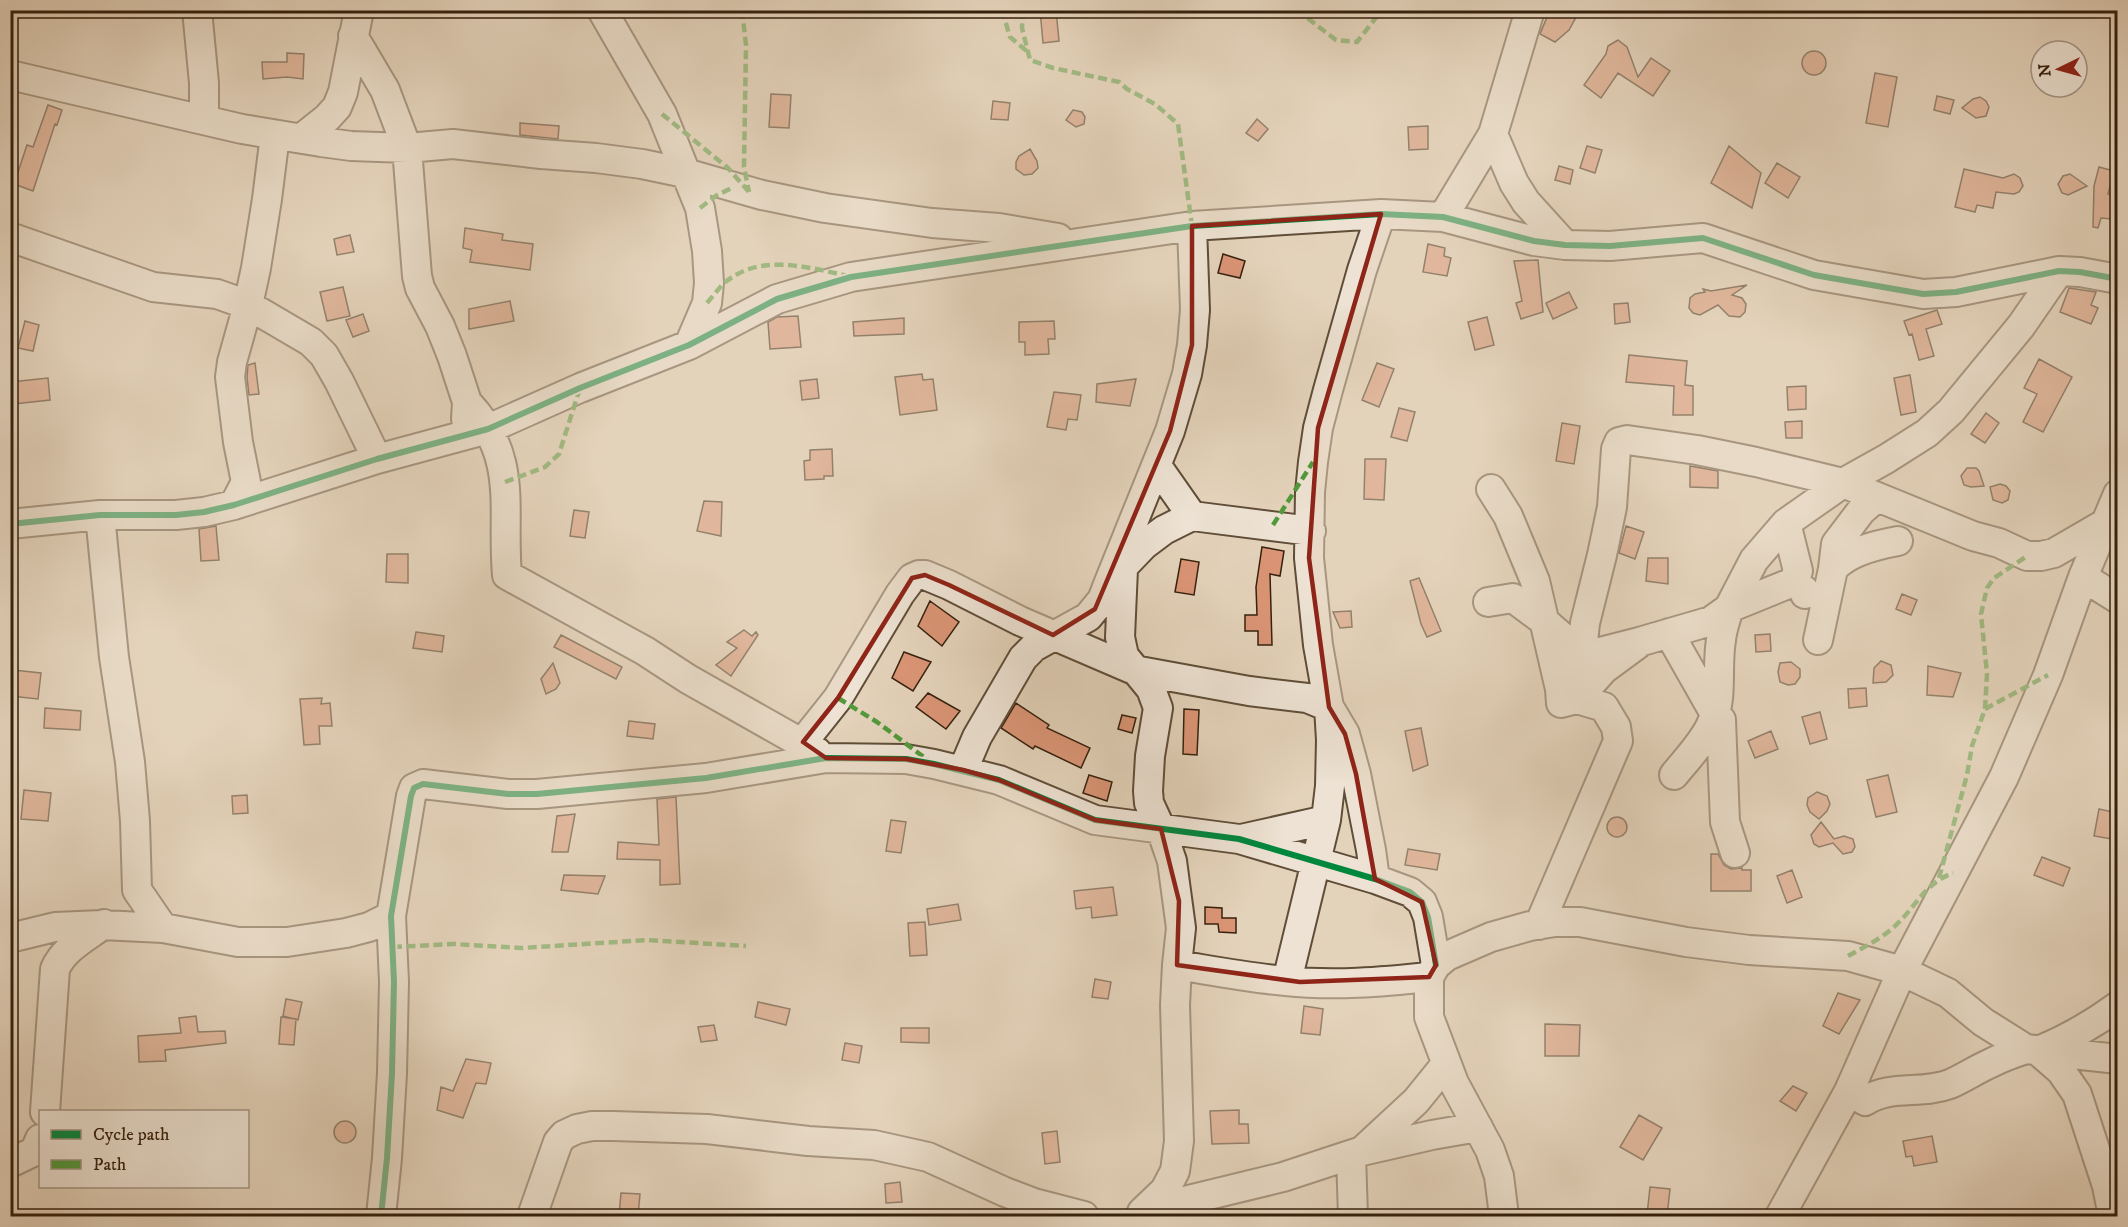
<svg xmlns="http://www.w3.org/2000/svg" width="2128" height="1227" viewBox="0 0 2128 1227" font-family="'IM FELL DW Pica',serif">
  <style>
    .building { fill: #db9576; stroke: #34200d; stroke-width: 1.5 }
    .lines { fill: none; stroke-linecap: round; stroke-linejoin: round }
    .minor-casing { stroke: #604d38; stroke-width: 32 }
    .minor { stroke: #ede2d3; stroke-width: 28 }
    .quiet { stroke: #519a3b; stroke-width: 4.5; stroke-dasharray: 9 4.5; stroke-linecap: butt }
    .cycleway-casing { stroke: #ede2d3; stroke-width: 10 }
    .cycleway { stroke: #00873e; stroke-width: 6 }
    .marked { fill: none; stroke: #8f2418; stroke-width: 4.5; stroke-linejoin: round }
  </style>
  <rect width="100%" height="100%" fill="#e4d3bb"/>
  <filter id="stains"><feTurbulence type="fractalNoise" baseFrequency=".00333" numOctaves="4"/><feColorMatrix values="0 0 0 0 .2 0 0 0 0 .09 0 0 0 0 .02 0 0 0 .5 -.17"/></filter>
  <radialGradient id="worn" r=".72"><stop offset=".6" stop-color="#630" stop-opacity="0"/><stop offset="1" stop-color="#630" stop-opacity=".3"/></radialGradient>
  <path class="building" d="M1040 10H1056L1059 41 1043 43Z
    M1550 10H1580L1569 30 1555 42 1540 34Z
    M1618 40 1627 47 1638 77 1651 58 1670 71 1653 96 1618 73 1601 98 1584 85 1606 54 1608 46Z
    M1802 63a12 12 0 1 1 24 0a12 12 0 1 1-24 0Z
    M287 53 304 54 303 79 287 77 263 79 262 62H287Z
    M1875 73 1897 77 1888 127 1866 123Z
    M771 94 791 95 789 128 769 127Z
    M1937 96 1954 100 1950 114 1934 110Z
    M1980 97 1986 101 1989 107 1986 116 1976 118 1962 108 1973 99Z
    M993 101 1010 103 1008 120 991 119Z
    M48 105 62 110 57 125 55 124 33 191 14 184 27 145 33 147Z
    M1073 110 1082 112 1085 117 1084 124 1076 127 1066 120Z
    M1257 119 1268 129 1258 141 1246 133Z
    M520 123 559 126 558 139 520 135Z
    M1428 126V149L1409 150 1408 127Z
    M1587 146 1602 150 1595 173 1580 168Z
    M1729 146 1761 173 1752 208 1711 183Z
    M1030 149 1037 161 1038 168 1032 174 1024 175 1016 169V162L1019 156Z
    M1777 163 1800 177 1788 198 1765 183Z
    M1559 166 1573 170 1570 184 1555 180Z
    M2099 167 2114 171 2108 194H2112V219L2101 218 2098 228 2093 227 2094 186Z
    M1964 169 2003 178 2014 174 2020 178 2023 186 2019 192 2014 194 1996 192 1993 208 1977 205 1975 212 1955 207Z
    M2070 174 2087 186 2068 195 2062 193 2058 184 2063 176Z
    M465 228 503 234 502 240 533 244 530 270 470 262 472 250 463 248Z
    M350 235 354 252 337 255 334 239Z
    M1428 244 1445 248 1444 256 1451 258 1447 276 1423 272Z
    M1223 254 1245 261 1240 278 1218 273Z
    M1538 260 1543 312 1521 319 1516 303 1522 301 1514 261Z
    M1747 285 1732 295 1742 298 1746 304 1745 312 1740 317 1729 316 1718 305 1700 315 1693 313 1689 308 1690 298 1695 294 1705 292 1703 289 1711 291Z
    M343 287 350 316 327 321 320 292Z
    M2069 288 2096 292 2091 305 2098 308 2091 324 2060 312Z
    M1569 292 1577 308 1553 319 1546 303Z
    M510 301 514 321 469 329V309Z
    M1628 303 1630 322 1615 324 1614 304Z
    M1937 310 1942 324 1926 329 1934 356 1919 360 1912 334 1909 335 1904 321Z
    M363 314 369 331 353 337 346 320Z
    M798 316 801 347 770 349 768 322 777 317Z
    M1487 317 1494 345 1475 350 1468 322Z
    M904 318V334L854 336 853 322Z
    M25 321 39 325 33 351 18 348Z
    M1054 321 1055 339H1048L1049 354 1025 355V342H1019V322Z
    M1629 355 1687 361 1685 385 1693 386V415H1673L1674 386 1626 382Z
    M2039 359 2072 377 2043 432 2023 422 2037 394 2024 388Z
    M255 363 259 394 249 395 247 377 248 365Z
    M1377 363 1394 369 1379 407 1362 400Z
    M922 374 923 380 933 379 937 410 900 415 895 377Z
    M1910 375 1916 412 1901 415 1894 378Z
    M48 378 50 400 14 404 11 382Z
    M817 379 819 398 802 400 800 381Z
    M1136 379 1130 406 1096 402 1097 384Z
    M1806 386V409L1788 410 1787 387Z
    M1054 392 1081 395 1077 420 1068 419 1066 430 1047 427Z
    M1399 408 1415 412 1407 441 1391 437Z
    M1986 413 1999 423 1985 443 1971 434Z
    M1802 421V438H1786L1785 422Z
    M1562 423 1580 426 1574 464 1556 461Z
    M832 449 833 476H824V479L805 480 804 461 810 460V450Z
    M1365 459H1386L1384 500 1364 499Z
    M1690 466 1718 471V488L1690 487Z
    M1967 468H1976L1979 471 1984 486 1971 487 1964 485 1961 476Z
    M2000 484 2006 486 2010 491 2008 500 2002 503 1993 500 1990 487Z
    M704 501 722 502 721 536 697 531Z
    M574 510 589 512 585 538 570 536Z
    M216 526 219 560 201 561 199 529Z
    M1626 526 1644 532 1635 559 1619 553Z
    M1262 547 1284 551 1280 576 1270 574 1272 645H1258V631H1245V615H1257L1256 587Z
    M387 554H408V583L386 582Z
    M1648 558H1668V584L1646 581Z
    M1181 559 1199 562 1194 595 1175 592Z
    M1419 578 1441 631 1427 637 1421 624 1410 581Z
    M1902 594 1917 600 1911 615 1896 609Z
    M930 601 959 622 942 646 918 626Z
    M1351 611 1352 627 1340 628 1333 612Z
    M744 630 752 636 756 632 758 635 731 676 716 665 737 648 727 642Z
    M416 632 444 636 442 652 413 648Z
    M1770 634 1771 651 1756 652 1755 635Z
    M561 635 622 667 616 679 554 647Z
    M904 652 931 662 913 691 892 678Z
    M1881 661 1891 665 1893 675 1886 682 1873 683 1874 668Z
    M1791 662 1800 669V677L1795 684 1788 685 1780 682 1778 672 1780 663Z
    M553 663 560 683 556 689 546 694 541 679Z
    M1928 666 1961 673 1953 697 1927 695Z
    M13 670 41 673 38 699 11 696Z
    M1866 688 1867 706 1849 708 1848 689Z
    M928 693 960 711 946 729 916 707Z
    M322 698 321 704 330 703 332 726H319L320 744 304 745 300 699Z
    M1016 703 1049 725 1047 728 1090 748 1081 768 1035 746 1033 749 1001 728Z
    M45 708 81 711 80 730 44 728Z
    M1184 709 1199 710 1197 755 1183 754Z
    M1820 712 1827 739 1810 744 1802 717Z
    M1122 715 1136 718 1132 733 1118 729Z
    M629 721 655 724 653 739 627 736Z
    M1421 728 1428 765 1413 771 1405 731Z
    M1771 731 1778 749 1755 758 1748 741Z
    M1089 775 1112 782 1107 801 1083 793Z
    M1888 775 1897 812 1876 817 1867 780Z
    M24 790 51 793 48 821 21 819Z
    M1817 792 1827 796 1830 804 1827 811 1819 819 1810 812 1807 805 1808 798Z
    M247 795 248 813 233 814 232 796Z
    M676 797 680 884 660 885V860L617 859 618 842 659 845 657 799Z
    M2099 809 2118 813V840L2094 836Z
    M575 814 568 852H552L557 816Z
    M1607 827a10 10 0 1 1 20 0a10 10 0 1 1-20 0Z
    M891 820 906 822 901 853 886 851Z
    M1821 822 1834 839 1844 836 1853 839 1855 847 1852 852 1843 854 1833 843 1819 847 1814 844 1811 835Z
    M1408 849 1440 854 1437 870 1405 865Z
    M1711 854H1718L1724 865 1731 869 1742 868V870H1751V891H1711Z
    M2042 857 2070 868 2063 886 2034 875Z
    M1792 870 1802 897 1787 903 1777 876Z
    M564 875 605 876 598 894 561 890Z
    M1113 887 1117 915 1092 918 1091 907 1076 909 1074 891Z
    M958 904 961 920 929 925 927 909Z
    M1205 907 1222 908V918H1236V933L1219 932 1218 924H1205Z
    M925 922 927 955 910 956 908 923Z
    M1095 979 1111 982 1108 999 1092 997Z
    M1838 993 1860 1000 1839 1034 1823 1026Z
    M286 999 302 1002 298 1020 283 1016Z
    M758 1002 790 1009 786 1025 755 1017Z
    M1304 1006 1323 1009 1320 1035 1301 1033Z
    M196 1016 198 1032 225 1031 226 1043 165 1050 166 1061 139 1062 138 1036 181 1033 179 1018Z
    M281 1017 296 1019 294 1045 279 1044Z
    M1545 1024 1580 1025 1579 1056H1545Z
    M714 1025 717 1040 701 1042 698 1027Z
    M901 1028H929V1043L901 1042Z
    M845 1043 862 1046 859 1063 842 1060Z
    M466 1059 491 1063 486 1084 476 1083 463 1118 437 1110 441 1087 453 1091Z
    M1793 1086 1807 1093 1796 1111 1780 1101Z
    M1239 1110V1124H1248L1249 1143 1212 1144 1210 1111Z
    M1639 1115 1662 1128 1643 1160 1620 1147Z
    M334 1132a11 11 0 1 1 22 0a11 11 0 1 1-22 0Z
    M1057 1131 1060 1162 1045 1164 1042 1133Z
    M1932 1136 1937 1162 1914 1166 1912 1156 1906 1157 1903 1141Z
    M900 1182 902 1202 886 1203 885 1184Z
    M1650 1187 1670 1189 1667 1216 1647 1215Z
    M621 1193 640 1194 638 1216H619Z"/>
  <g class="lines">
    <defs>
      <path id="minor" d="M197 10 204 83V120
        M602 10 662 114 700 208 707 251 709 283 707 303 689 345
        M353 36 385 90 407 148 417 276 420 288 440 326 452 356 467 402 466 419
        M10 75 242 129 321 142 351 146 407 148 453 144 541 154 596 158 642 164 685 173 762 195 825 208 932 223 999 228 1058 238
        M1493 134 1514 183 1526 202 1565 245
        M302 138 327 118 337 107 343 92 359 10
        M1443 217 1493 134 1530 10
        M10 237 153 287 217 294 248 305 311 342 324 355 339 381 377 459
        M467 402C520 458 501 508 507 575L645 651 688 679 817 752
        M1157 466 1192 516
        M1491 489 1508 516 1535 581 1560 689
        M234 505 246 482 238 442 230 377 232 362 248 305 256 268 267 199 275 135
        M100 515 114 657 130 762 135 821 137 890 163 928
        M1786 523 1798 571 1793 582 1804 590 1805 594
        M10 524 100 515H176L204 512 234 505 377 459 488 429 580 388 689 345 777 299 851 277 1192 226 1381 214 1443 217 1534 241 1565 245 1610 246 1703 238 1814 275 1923 294 1956 292 2059 271 2080 272 2118 279
        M1123 569 1120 637 1124 656 1151 689 1158 708 1150 756 1148 791 1149 803 1161 829 1172 861 1181 928 1177 965
        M1833 569 1836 544 1861 511 1877 497
        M1119 571 1144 545 1164 530 1192 516 1311 531
        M2083 577 2118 599
        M1488 602 1513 598 1544 621 1575 648H1585L1591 652H1600L1639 642 1711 621 1729 608 1754 560 1786 523 1843 483 1886 459 1927 433 1951 411 2021 326 2059 271
        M1669 633 1715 714 1721 720 1725 822 1735 853
        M1818 640 1833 569C1847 552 1876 545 1898 541
        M1642 641 1604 669 1577 699 1561 703 1560 689 1578 664 1585 648 1583 642 1585 623 1602 555 1612 507 1616 449 1619 442 1627 440 1697 450 1756 462 1843 483 1973 536 1999 543 2027 556H2041L2054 553 2118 516
        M803 742 838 698 900 594 912 578 919 575H925L949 585 1020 621 1134 670 1249 691 1307 698 1329 707 1345 734 1356 774 1371 850 1375 879
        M963 770 977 737 1023 658 1034 647 1088 617 1102 600 1109 582 1170 431 1187 374 1192 345 1195 310 1192 226
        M1674 775C1686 760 1701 745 1710 727 1724 699 1716 669 1721 640 1722 629 1726 619 1729 608L1793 582
        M1241 839 1326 820
        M1539 925 1618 741 1616 727 1604 707 1577 699
        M10 938 55 927 102 925 163 928 238 942H287L346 933 369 927 391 916
        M1287 981 1326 820 1330 786 1331 740 1329 707 1318 645 1309 558 1310 492 1313 462 1318 428 1328 390 1362 270 1381 214
        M1849 1091 1865 1101C1891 1084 1921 1095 1950 1084 1964 1078 1977 1069 1991 1063 2002 1057 2014 1053 2026 1049
        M45 1112 55 969C64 948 87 937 104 924
        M1362 1151 1416 1101 1446 1064
        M1351 1155 1353 1216
        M10 1163 35 1151 40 1139
        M1143 1211 1283 1177 1362 1151 1432 1135 1478 1127
        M1142 1212 1165 1190 1175 1171 1179 1141 1175 1005 1177 965C1214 971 1250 978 1286 981 1333 986 1382 982 1429 977
        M381 1216 387 1158 392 1073 394 982 391 916 411 796 414 788 423 784 508 794H537L706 778 826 758 906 759 934 764 999 780 1095 820 1239 839 1375 879 1410 892 1422 902 1428 917 1436 965
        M532 1216 558 1142 564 1135 577 1129 592 1126H613L707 1129 808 1141 874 1145 928 1157 1005 1192 1034 1203 1084 1216
        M1504 1216 1499 1176 1490 1150 1454 1083 1429 1017V977L1436 965 1447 956 1491 937 1530 926 1555 922H1580L1686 942 1749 950 1848 956 1902 971 1948 993 1983 1022 2026 1049 2118 1059
        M1780 1216 1849 1091 1902 971 2004 777 2048 675 2083 577 2118 494
        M2113 1216 2107 1186 2077 1094 2061 1071 2038 1051C2068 1039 2092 1025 2118 1006"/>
    </defs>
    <use href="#minor" class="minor-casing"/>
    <use href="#minor" class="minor"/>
    <path class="quiet" d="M742 10 746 45 744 167 749 192
      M1002 10 1010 37 1028 52
      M1023 10 1022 28 1030 60 1053 68 1119 82 1127 89 1155 104 1178 124 1192 226
      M1297 10 1336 40 1357 42 1382 10
      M662 114 728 168 749 192
      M700 208 717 195 734 187
      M707 303C712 297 717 291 722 285 758 252 806 267 848 276
      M505 482 545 467 559 454 580 388
      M1273 525 1313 462
      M838 698 877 722 929 761
      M1985 709 2048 675
      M1939 878 1967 775 1972 746 1985 709 1987 674 1981 614 1987 588 1994 578 2027 556
      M393 947 454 944 522 948 647 940 746 946
      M1848 956C1866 946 1885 937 1899 922 1918 903 1926 883 1953 873"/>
    <defs>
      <path id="cycleway" d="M10 524 100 515H176L204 512 234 505 377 459 488 429 580 388 689 345 777 299 851 277 1192 226 1381 214 1443 217 1534 241 1565 245 1610 246 1703 238 1814 275 1923 294 1956 292 2059 271 2080 272 2118 279
        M381 1216 387 1158 392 1073 394 982 391 916 411 796 414 788 423 784 508 794H537L706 778 826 758 906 759 934 764 999 780 1095 820 1239 839 1375 879 1410 892 1422 902 1428 917 1436 965"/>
    </defs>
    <use href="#cycleway" class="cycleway-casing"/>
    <use href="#cycleway" class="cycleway"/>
  </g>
  <path d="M0 0H2128V1227H0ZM1381 214 1318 428 1309 558 1329 707 1345 734 1356 774 1375 879 1422 902 1436 965 1429 977 1300 982 1177 965 1179 901 1161 829 1095 820 999 780 963 770 906 759 826 758 803 742 838 698 912 578 925 575 949 585 1053 635 1095 609 1170 431 1192 345V226Z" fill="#e4d3bb" fill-opacity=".55" fill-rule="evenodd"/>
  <path class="marked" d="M1381 214 1318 428 1309 558 1329 707 1345 734 1356 774 1375 879 1422 902 1436 965 1429 977 1300 982 1177 965 1179 901 1161 829 1095 820 999 780 963 770 906 759 826 758 803 742 838 698 912 578 925 575 949 585 1053 635 1095 609 1170 431 1192 345V226Z"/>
  <rect width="2128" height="1227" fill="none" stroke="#e4d3bb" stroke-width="36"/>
  <rect x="12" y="12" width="2104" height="1203" fill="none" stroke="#34200d" stroke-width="3"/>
  <rect x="18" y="18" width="2092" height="1191" fill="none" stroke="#34200d" stroke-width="1.5"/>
  <rect x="39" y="1110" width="210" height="78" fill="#ede2d3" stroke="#a39484" stroke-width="1.5"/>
  <rect x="51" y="1130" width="30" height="9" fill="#00873e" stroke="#a39484" stroke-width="1.5"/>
  <text x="93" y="1140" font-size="18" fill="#34200d">Cycle path</text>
  <rect x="51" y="1160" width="30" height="9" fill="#519a3b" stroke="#a39484" stroke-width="1.5"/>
  <text x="93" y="1170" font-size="18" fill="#34200d">Path</text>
  <g transform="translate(2059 69) rotate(265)"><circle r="28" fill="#ede2d3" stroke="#a39484" stroke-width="1.5"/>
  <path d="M0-4.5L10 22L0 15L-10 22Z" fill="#8f2418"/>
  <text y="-9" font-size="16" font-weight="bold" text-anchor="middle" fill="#34200d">N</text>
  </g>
  <rect width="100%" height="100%" filter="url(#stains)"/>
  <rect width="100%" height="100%" fill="url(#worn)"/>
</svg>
